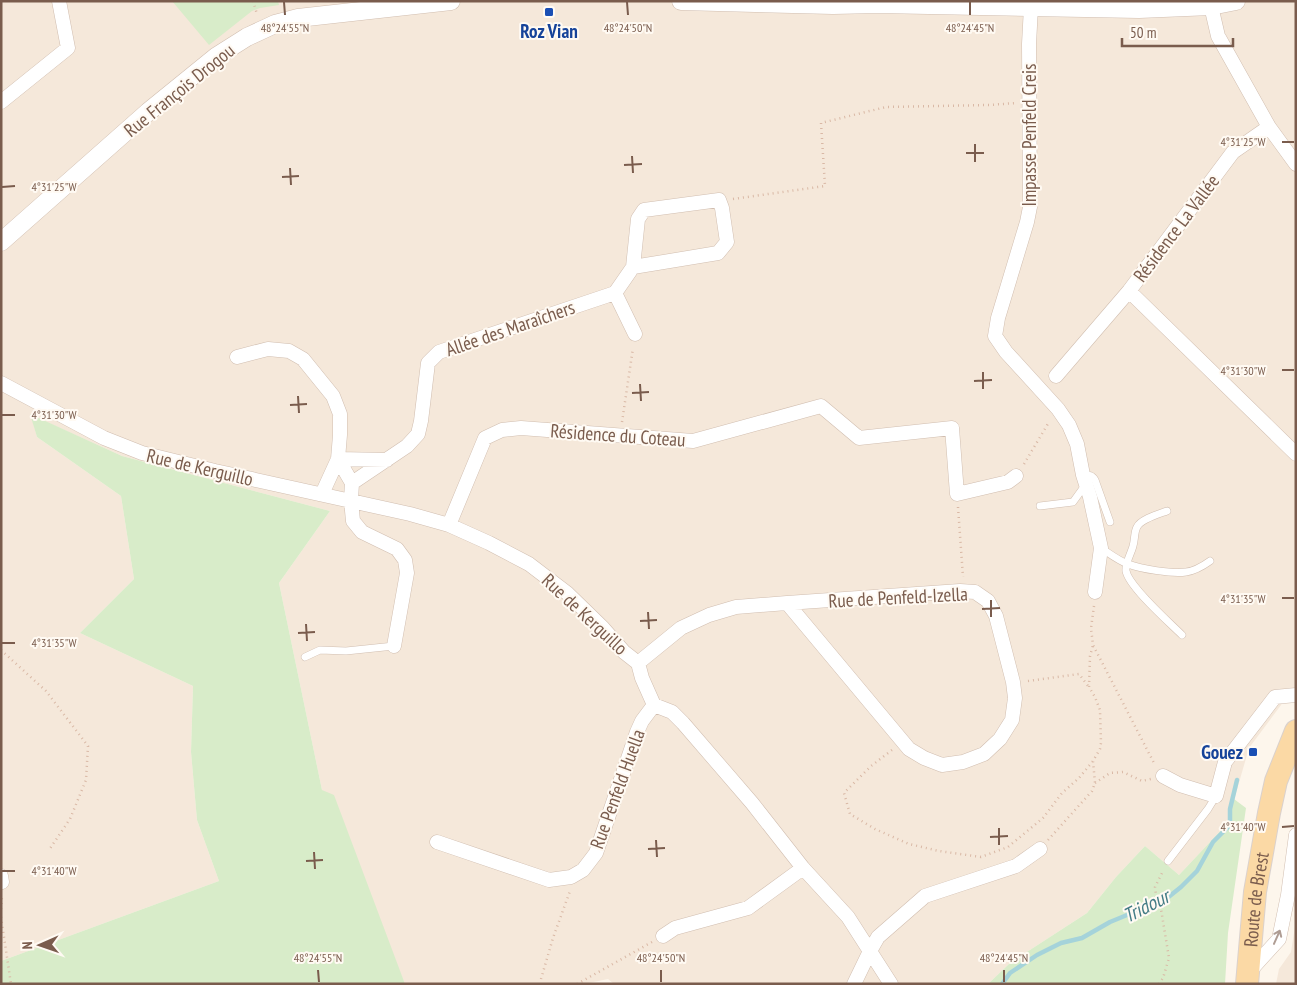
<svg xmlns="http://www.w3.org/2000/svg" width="1297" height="985" viewBox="0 0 1297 985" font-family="'PT Sans Narrow',sans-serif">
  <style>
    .residential { fill: #f5e8da }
    .green { fill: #d8ecc9 }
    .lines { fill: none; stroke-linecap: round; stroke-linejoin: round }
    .stream { stroke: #a5d3da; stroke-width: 4.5 }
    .service-casing { stroke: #d1beb0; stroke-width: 8 }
    .minor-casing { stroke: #d1beb0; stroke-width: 15 }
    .tertiary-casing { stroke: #d1beb0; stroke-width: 19 }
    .primary-casing { stroke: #dad1cd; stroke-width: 24 }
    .path { stroke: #d9b8a5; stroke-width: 2.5; stroke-dasharray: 1 4; stroke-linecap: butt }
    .service { stroke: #fff; stroke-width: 7 }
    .minor { stroke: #fff; stroke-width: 14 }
    .tertiary { stroke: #fff; stroke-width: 18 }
    .primary { stroke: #fbd9a5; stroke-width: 22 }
    .oneway { stroke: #af9d94 }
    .ticks { fill: none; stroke: #7a5c4d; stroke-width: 2 }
    .transit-dot { fill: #1a4fb4; stroke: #fffaf3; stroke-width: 2 }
    .labels { text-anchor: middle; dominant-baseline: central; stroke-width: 4; stroke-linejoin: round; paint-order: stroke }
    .transit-label { font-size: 19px; font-weight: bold; fill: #164399; stroke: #fffaf3 }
    .street-label { font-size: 19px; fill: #7a5c4d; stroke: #fffaf3 }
    .water-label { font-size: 20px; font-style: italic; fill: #437c86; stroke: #fffaf3 }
    .ticks-label { font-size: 12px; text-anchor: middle; fill: #7a5c4d; stroke: #fffaf3; stroke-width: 4; stroke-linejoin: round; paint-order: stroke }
  </style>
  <rect width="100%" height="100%" fill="#fdf6ec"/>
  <path class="residential" d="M1 1H1296V685L1249 748 1227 824 1179 875 1145 846 1116 877 1087 913 1010 963 988 984H614L608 979 584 984H405L322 790 279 583 330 511 122 456 31 415 37 437 121 496 134 579 80 633 193 686 191 752 197 820 219 881 1 961Z
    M1296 920V984H1276L1279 969 1291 952Z"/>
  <path class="green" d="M172 1H278L279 5 260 8 252 11 209 45Z
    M30 414 122 456 330 511 279 583 322 790 334 795 405 984H1V961L219 881 197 820 191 752 193 686 80 633 134 579 121 496 37 437Z
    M1234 799 1246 808 1228 933 1225 984H988L1010 963 1087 913 1116 877 1145 846 1179 875 1227 824Z"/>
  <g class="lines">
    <path class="stream" d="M1002 984 1010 973 1037 955 1061 943 1082 938 1110 922 1166 899 1181 887 1197 871 1213 842 1230 825V809L1237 780"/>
    <defs>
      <path id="service" d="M1083 475C1089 475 1092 475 1095 480L1110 522
        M1040 506 1073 502 1086 484
        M1167 511C1159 514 1141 519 1137 527 1134 532 1135 540 1133 546 1131 554 1125 563 1126 571 1129 587 1170 623 1182 635
        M1101 548C1110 554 1119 561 1128 564 1141 569 1172 574 1186 572 1195 571 1203 566 1210 561
        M305 657 320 650 346 651 394 646
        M1168 861 1208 809 1216 796"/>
      <path id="minor" d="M1031 7 1029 44 1030 207 1027 222 998 318 995 336 1006 352 1058 409 1069 425 1077 444 1083 475 1090 497 1101 548 1095 592
        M1 102 68 48 59 1
        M1269 127 1296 164
        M1129 291 1296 454
        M615 293 635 334
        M237 357 268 349 289 351 303 359 333 396 340 414V435L338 459 322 494
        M1056 376 1129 291 1233 152 1269 127 1218 36 1211 6
        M1 383 104 438 142 453 215 471 410 514 449 525 489 543 529 564 567 593 603 628 624 652 638 663 642 678 654 705 672 712 683 723 752 803 803 868 848 917 891 984
        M338 459 352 483 351 500 353 521 362 532 397 549 405 560 407 573 394 646
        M338 459 387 460
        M352 483 407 446 418 434 421 421 428 363 439 352 615 293 633 267 638 219 644 210 719 200 722 208 727 242 718 253 633 267
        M449 525 485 438 502 430 521 428 693 441 821 406 859 438 952 428 957 494 1008 482 1016 476
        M638 663 681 628 709 615 736 607 787 603 909 749 924 758 942 765 963 762 984 754 1000 739 1012 720 1015 698 1013 682 996 616 988 601 975 592 960 591 787 603
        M1163 776 1180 785 1216 796 1225 762 1275 697 1296 695
        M437 842 549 880 571 877 583 870 596 853 637 732 642 721 654 705
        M1 876 2 882
        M663 936 675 928 748 908 803 868
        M1249 972 1279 939 1288 895 1296 835
        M854 984 870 951 878 937 925 896 1016 866 1040 849"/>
      <path id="tertiary" d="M681 1 833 5 878 4 1139 9 1211 6 1236 1
        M1 242 148 112 217 56 247 37 275 24 298 18 451 1"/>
      <g id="primary">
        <path id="s1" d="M1247 984 1255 892 1269 813 1276 781 1296 731"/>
      </g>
    </defs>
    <use href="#service" class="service-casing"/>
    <use href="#minor" class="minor-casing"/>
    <use href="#tertiary" class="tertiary-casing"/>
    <use href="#primary" class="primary-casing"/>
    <path class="path" d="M253 1 257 14
      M733 199 825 186 821 123 886 107 989 105 1016 103
      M622 422 633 348
      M1024 464 1049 422
      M958 507 963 577
      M1094 606 1091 628 1093 645 1155 765
      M1 650 46 691 88 746 86 780 70 819 49 850
      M1028 681 1079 674 1088 686
      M892 750 871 766 844 793 850 814 875 829 909 844 939 851 981 857 1008 847 1043 818 1062 793 1079 778 1093 761 1100 749 1101 743 1100 710 1095 697 1089 687 1090 656 1093 645
      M1095 783 1110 773 1123 772 1142 781 1151 779
      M1048 840 1092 791 1095 783 1093 761
      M1 909 2 896
      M1 917 11 984
      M541 984V979L553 938 570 891
      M577 984 652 942
      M1159 984 1163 978 1169 958 1161 909 1156 895 1155 887 1163 871"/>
    <use href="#service" class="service"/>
    <use href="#minor" class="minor"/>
    <use href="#tertiary" class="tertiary"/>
    <use href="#primary" class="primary"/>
  </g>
  <defs><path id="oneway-shaft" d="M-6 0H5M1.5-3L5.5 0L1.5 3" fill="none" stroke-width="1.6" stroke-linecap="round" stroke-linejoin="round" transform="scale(1.25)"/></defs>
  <use class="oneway" href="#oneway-shaft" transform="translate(1277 937) rotate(-66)"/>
  <path class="ticks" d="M284 2 285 15M627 2 628 15M970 2V15M1282 142H1294M975 144V162M966 153H984M632 156 633 173M624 165 642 164M290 168 291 185M282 177 299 176M2 187 15 186M1282 370H1294M983 372V389M974 381 992 380M640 384 641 401M632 393 649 392M298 396 299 413M290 405 307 404M2 415H15M1282 598H1294M991 600V617M982 609 1000 608M648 612 649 629M640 621 657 620M306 624 307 641M298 633 315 632M2 643H15M1282 827 1294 826M999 828V845M990 837 1008 836M656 840 657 857M648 849 665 848M314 852 315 869M306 861 323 860M2 871H15M318 970 319 982M661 970V982M1004 970V982"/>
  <g class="transit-dot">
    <rect x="544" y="7" width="10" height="10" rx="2.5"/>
    <rect x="1248" y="747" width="10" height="10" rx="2.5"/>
  </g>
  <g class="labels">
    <g class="transit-label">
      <text x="549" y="31">Roz Vian</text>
      <text x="1243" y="752" text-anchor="end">Gouez</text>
    </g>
    <g class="street-label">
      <text transform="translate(179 90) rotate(-39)">Rue François Drogou</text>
      <text transform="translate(1029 135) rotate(-90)">Impasse Penfeld Creis</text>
      <text transform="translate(1176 228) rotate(-53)">Résidence La Vallée</text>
      <text transform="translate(510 328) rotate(-19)">Allée des Maraîchers</text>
      <text transform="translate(618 435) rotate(4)">Résidence du Coteau</text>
      <text transform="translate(200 467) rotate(13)">Rue de Kerguillo</text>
      <text transform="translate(898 597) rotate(-3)">Rue de Penfeld-Izella</text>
      <text transform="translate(585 614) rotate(43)">Rue de Kerguillo</text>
      <text transform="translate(617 789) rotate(-70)">Rue Penfeld Huella</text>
      <text stroke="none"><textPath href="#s1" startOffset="85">Route de Brest</textPath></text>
    </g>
    <g class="water-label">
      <text transform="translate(1146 906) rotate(-27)">Tridour</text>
    </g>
  </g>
  <g class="ticks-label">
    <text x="285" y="32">48°24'55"N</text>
    <text x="628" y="32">48°24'50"N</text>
    <text x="970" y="32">48°24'45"N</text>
    <text x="1243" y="146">4°31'25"W</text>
    <text x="54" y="191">4°31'25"W</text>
    <text x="1243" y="375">4°31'30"W</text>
    <text x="54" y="419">4°31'30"W</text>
    <text x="1243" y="603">4°31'35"W</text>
    <text x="54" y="647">4°31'35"W</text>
    <text x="1243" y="831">4°31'40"W</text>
    <text x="54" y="875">4°31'40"W</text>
    <text x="318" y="962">48°24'55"N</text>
    <text x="661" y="962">48°24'50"N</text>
    <text x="1004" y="962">48°24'45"N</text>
  </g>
  <rect width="1297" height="985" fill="none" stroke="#7a5c4d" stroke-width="5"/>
  <g transform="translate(40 945) rotate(268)" stroke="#fffaf3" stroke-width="4" paint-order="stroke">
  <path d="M0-4L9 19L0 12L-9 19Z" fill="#7a5c4d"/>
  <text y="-8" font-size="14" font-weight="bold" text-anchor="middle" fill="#7a5c4d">N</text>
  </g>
  <path d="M1122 38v8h111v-8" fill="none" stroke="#7a5c4d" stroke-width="2.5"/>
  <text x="1130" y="38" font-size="15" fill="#7a5c4d" stroke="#fffaf3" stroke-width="4" paint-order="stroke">50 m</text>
</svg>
